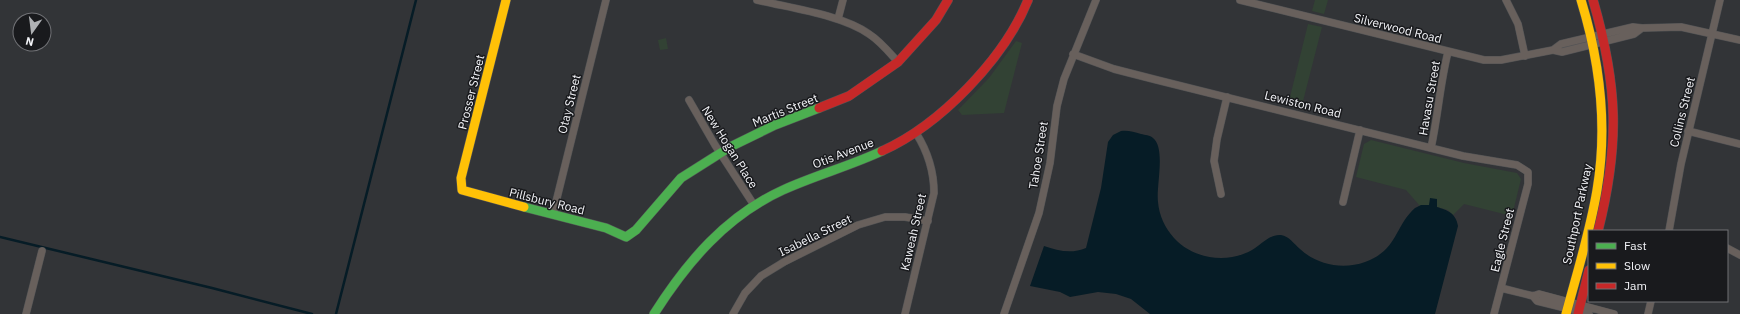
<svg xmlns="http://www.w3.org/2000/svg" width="1740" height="314" viewBox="0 0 1740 314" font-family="'IBM Plex Sans',sans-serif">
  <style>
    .green { fill: #324234 }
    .water { fill: #061c26 }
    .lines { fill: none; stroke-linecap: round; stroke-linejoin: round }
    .stream { stroke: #061c26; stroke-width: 2.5 }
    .street-casing { stroke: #525355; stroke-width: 8 }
    .fast-casing { stroke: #525355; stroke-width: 10 }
    .slow-casing { stroke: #525355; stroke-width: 10 }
    .jam-casing { stroke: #525355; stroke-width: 10 }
    .street { stroke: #68605c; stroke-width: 7 }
    .fast { stroke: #4caf50; stroke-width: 9 }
    .slow { stroke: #ffc107; stroke-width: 9 }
    .jam { stroke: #c62828; stroke-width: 9 }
    .labels { text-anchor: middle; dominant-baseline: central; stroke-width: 3; stroke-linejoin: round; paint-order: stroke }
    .street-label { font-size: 12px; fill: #f3f4f8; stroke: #191a1d }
  </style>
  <rect width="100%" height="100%" fill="#323437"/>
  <path class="green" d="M1315 0H1328L1324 14 1312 11Z
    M1308 24 1322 27 1301 109 1288 105Z
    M666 38 668 49 660 50 658 40Z
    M1016 41 1022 43 1004 113 962 115 958 110 989 78Z
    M1371 140 1464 163 1517 173 1521 179 1512 216 1464 204 1453 215 1448 210 1437 207V200L1429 205 1420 206 1406 190 1356 177 1364 144Z"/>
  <path class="water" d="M1121 131C1128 130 1134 132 1141 134 1145 135 1150 135 1153 138 1166 148 1156 186 1158 202 1159 215 1165 228 1174 238 1193 259 1227 264 1252 250 1261 245 1269 234 1281 235 1289 236 1294 244 1300 249 1317 265 1343 270 1365 262 1398 250 1394 227 1415 208L1421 205H1429L1430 198 1437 199V207C1447 210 1456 213 1458 226L1435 314H1150L1131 299 1116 294 1098 292 1070 297 1060 292 1030 286 1044 246C1058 251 1072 254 1086 248L1101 188 1108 142 1113 135Z"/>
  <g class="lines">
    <path class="stream" d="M0 237 212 288 312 314
      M336 314 416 0"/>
    <defs>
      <path id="street" d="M757 0C790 8 843 15 869 34 880 41 889 52 898 62
        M1240 0 1484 60H1501L1553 50 1562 52 1634 34 1642 28 1633 27 1561 44 1553 50
        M1506 0 1518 24 1525 56
        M838 19 843 0
        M1642 28 1681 27 1740 40
        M1073 54 1114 69 1157 80 1463 156 1517 165 1528 172V184L1494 314
        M689 100 715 145 754 205
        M1688 131 1740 144
        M1431 148C1438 116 1440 84 1448 52
        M1221 194 1214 161 1217 139 1227 97
        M1343 202 1360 130
        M553 214 606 0
        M1669 231 1681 164 1720 0
        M1727 248 1740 255
        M1501 288 1533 296 1539 294 1614 314
        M1533 296 1537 301 1589 314
        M26 314 42 251
        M733 314 745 293 761 276 784 262 858 225 885 217H905L928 221
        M905 314 934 193C934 170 928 152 916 133
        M1004 314 1039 213 1050 163 1057 106 1064 79 1096 0
        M1648 314 1651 301"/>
      <path id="fast" d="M524 207 606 228 626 237 636 230 681 178 730 147 775 125 819 108
        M654 314C687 262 726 216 783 190 816 175 850 166 882 151"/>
      <path id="slow" d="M506 0 461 178 462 190 524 207
        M1566 314C1577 273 1590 232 1597 190 1608 125 1600 62 1581 0"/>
      <path id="jam" d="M1593 0C1618 86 1620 144 1598 231
        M819 108 849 96 898 62 936 20 948 0
        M882 151C940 125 1004 59 1028 0
        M1578 314 1589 270"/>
    </defs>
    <use href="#street" class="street-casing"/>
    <use href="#fast" class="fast-casing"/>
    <use href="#slow" class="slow-casing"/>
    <use href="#jam" class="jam-casing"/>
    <use href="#street" class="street"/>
    <use href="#fast" class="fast"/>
    <use href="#slow" class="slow"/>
    <use href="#jam" class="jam"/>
  </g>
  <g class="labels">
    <g class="street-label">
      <text transform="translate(1398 28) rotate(14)">Silverwood Road</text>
      <text transform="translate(471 92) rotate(-76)">Prosser Street</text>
      <text transform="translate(1429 98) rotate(-80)">Havasu Street</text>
      <text transform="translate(569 104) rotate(-76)">Otay Street</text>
      <text transform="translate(1303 104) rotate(14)">Lewiston Road</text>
      <text transform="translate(785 110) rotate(-22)">Martis Street</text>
      <text transform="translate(1682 112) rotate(-76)">Collins Street</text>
      <text transform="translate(730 147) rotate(58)">New Hogan Place</text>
      <text transform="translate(843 153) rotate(-21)">Otis Avenue</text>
      <text transform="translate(1038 155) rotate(-81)">Tahoe Street</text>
      <text transform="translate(547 201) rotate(14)">Pillsbury Road</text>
      <text transform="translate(1577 214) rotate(-78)">Southport Parkway</text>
      <text transform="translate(913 232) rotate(-77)">Kaweah Street</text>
      <text transform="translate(815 235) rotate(-26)">Isabella Street</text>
      <text transform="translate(1502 240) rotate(-76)">Eagle Street</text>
    </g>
  </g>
  <rect x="1588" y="230" width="140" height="72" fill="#191a1d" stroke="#707175"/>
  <rect x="1596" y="243" width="20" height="6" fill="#4caf50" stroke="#707175"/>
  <text x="1624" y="250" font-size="12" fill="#f3f4f8">Fast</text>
  <rect x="1596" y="263" width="20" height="6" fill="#ffc107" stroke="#707175"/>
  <text x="1624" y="270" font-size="12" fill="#f3f4f8">Slow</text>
  <rect x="1596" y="283" width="20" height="6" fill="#c62828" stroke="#707175"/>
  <text x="1624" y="290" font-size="12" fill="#f3f4f8">Jam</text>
  <g transform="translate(32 32) rotate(194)"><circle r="19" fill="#191a1d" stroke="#707175"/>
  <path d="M0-3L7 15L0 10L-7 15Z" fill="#afb1b4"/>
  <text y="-6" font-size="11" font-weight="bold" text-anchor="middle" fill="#f3f4f8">N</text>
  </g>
</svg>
